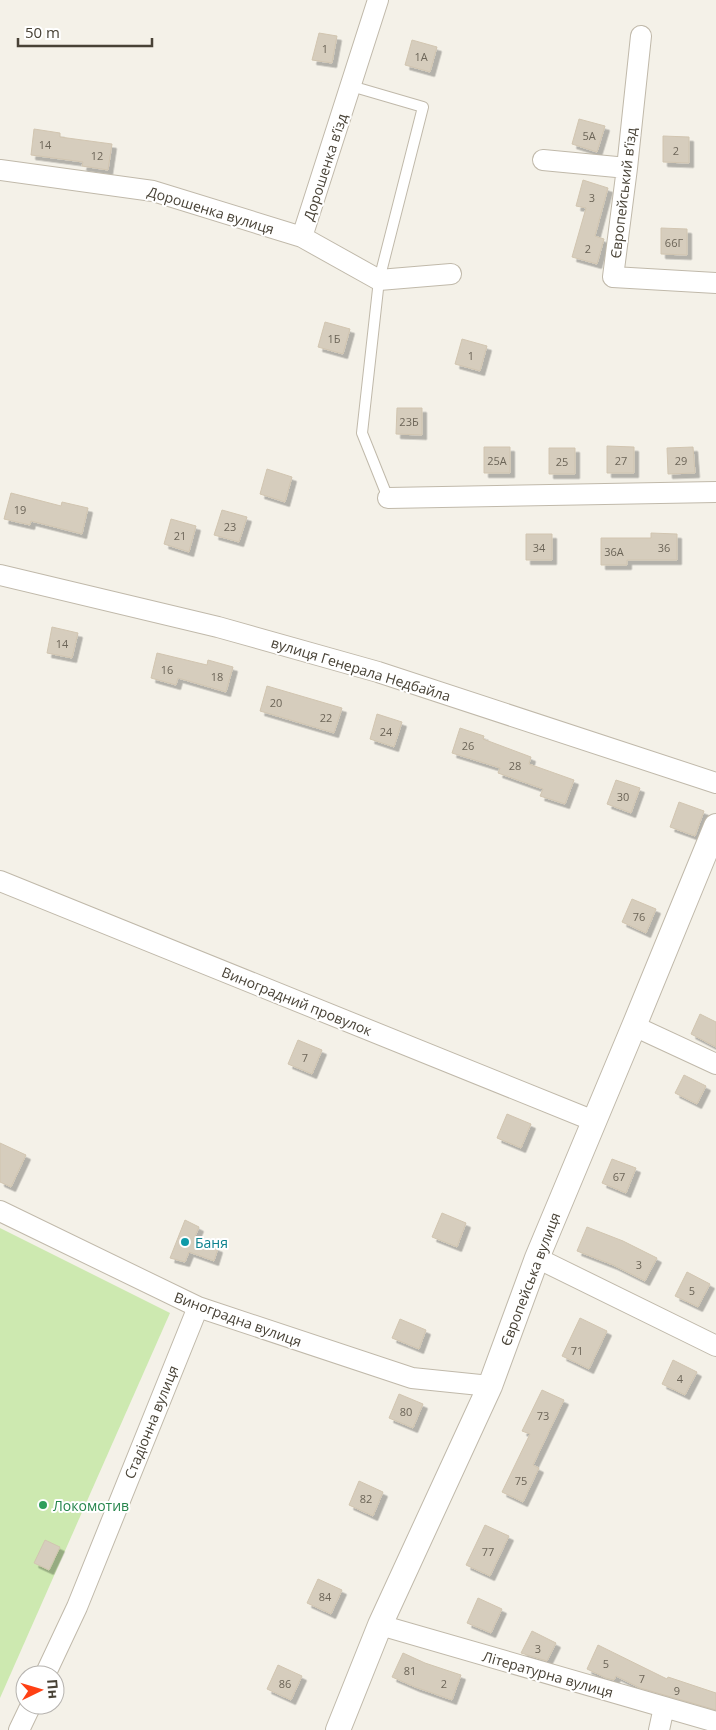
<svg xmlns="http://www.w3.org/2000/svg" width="716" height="1730" viewBox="0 0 716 1730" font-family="'Open Sans',sans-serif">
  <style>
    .green { fill: #cde9b0 }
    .building { fill: #d6cdbd; stroke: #d1c5b0; filter: url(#shadow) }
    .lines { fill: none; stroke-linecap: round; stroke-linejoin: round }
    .service-casing { stroke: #c0b9aa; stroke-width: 12 }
    .minor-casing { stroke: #c0b9aa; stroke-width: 22 }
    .tertiary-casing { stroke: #c0b9aa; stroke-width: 26 }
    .service { stroke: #fff; stroke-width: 10 }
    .minor { stroke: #fff; stroke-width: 20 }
    .tertiary { stroke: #fff; stroke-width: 24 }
    .culture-dot { fill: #0f9aa8; stroke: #fff; stroke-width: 2 }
    .leisure-dot { fill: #2e9e5b; stroke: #fff; stroke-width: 2 }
    .labels { text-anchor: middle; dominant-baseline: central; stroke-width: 4; stroke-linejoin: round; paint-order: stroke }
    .number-label { font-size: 11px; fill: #6c6558 }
    .street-label { font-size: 14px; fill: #484236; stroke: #fff }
    .culture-label { font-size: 14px; fill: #0d838f; stroke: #fff; text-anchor: start }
    .leisure-label { font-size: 14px; fill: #27864d; stroke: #fff; text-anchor: start }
  </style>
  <defs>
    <filter id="shadow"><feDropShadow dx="4.5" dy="4.5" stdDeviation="0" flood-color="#0004"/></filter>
  </defs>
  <rect width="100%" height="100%" fill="#f4f1e8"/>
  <path class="green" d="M0 1228 170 1313 0 1698Z"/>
  <path class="building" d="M319 33 337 36 332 63 312 60Z
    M412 40 437 47 430 72 405 65Z
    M579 119 605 126 597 152 572 144Z
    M34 129 60 133V137L112 144 108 170 82 166 83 162 31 155Z
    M663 136 689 137V163L663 162Z
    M583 180 608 188 595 236 604 239 597 264 572 257 586 208 576 206Z
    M661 228 687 229V255L661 254Z
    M325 322 350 329 343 354 318 347Z
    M462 339 487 346 480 371 455 364Z
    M397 408H422V435L396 434Z
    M607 446 634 447V473H607Z
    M484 447H510V473H484Z
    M693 447 695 473 668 474 667 448Z
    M549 448H575V474H549Z
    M267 469 292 477 285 502 260 494Z
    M11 493 61 506 62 502 88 508 82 534 31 521 30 525 4 519Z
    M222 510 247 517 239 542 214 535Z
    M171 519 196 526 189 552 164 544Z
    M651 533 677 534V560H627V565H601V538H651Z
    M526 534H552V560H526Z
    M52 627 78 633 72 658 47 653Z
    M157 653 207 665 208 660 233 667 226 692 178 678 176 685 151 678Z
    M267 686 342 708 334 733 260 711Z
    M377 714 402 722 394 747 370 739Z
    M460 728 484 736 483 739 531 757 529 764 574 780 565 804 540 796 543 789 498 773 500 768 452 753Z
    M616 780 640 788 631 813 607 804Z
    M679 802 704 811 695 836 670 827Z
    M632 899 656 909 646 933 622 922Z
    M700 1014 716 1022V1047L691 1034Z
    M298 1040 322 1050 312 1074 288 1064Z
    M684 1075 706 1086 697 1104 675 1093Z
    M507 1114 531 1124 521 1148 497 1138Z
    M0 1143 26 1155 11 1187 0 1182Z
    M612 1159 636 1168 626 1193 602 1183Z
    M442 1213 466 1223 457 1247 432 1237Z
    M185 1220 199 1227 194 1239 218 1248 214 1261 189 1252 185 1262 170 1258Z
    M587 1227 623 1241 657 1258 645 1281 613 1265 577 1251Z
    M687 1272 710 1284 698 1307 675 1296Z
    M580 1318 607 1331 589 1369 562 1356Z
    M400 1319 426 1330 419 1349 392 1338Z
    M673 1360 697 1372 685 1395 662 1384Z
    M542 1390 564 1400 533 1465 539 1468 523 1502 502 1492 530 1434 522 1431Z
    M399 1394 423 1404 413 1428 389 1418Z
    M359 1481 383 1492 373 1516 349 1505Z
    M485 1525 509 1536 490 1576 466 1565Z
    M45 1540 60 1547 49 1570 34 1563Z
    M318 1579 342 1590 331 1614 307 1603Z
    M478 1598 502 1609 491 1633 467 1623Z
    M532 1631 556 1643 547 1661 521 1653Z
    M598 1645 667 1679 668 1677 716 1693V1710L640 1688 616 1676 614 1680 606 1678 587 1669Z
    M403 1653 425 1663 461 1675 452 1700 415 1687 392 1677Z
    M278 1665 302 1676 291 1700 267 1689Z"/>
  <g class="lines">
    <defs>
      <path id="service" d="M351 86 423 107 379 280 362 433 388 498"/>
      <path id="minor" d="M378 0 302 237 379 280 451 274
        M641 36 627 168 613 277 716 283
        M543 160 627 168
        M0 170 153 191 302 237
        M388 498 716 492
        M0 575 218 627 378 672 716 783
        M0 881 594 1121
        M634 1026 716 1064
        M0 1211 198 1307 412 1378 490 1386
        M537 1258 716 1346
        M380 1625 716 1722
        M45 1675 77 1607 198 1307
        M19 1730 31 1705
        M659 1730 664 1707"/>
      <path id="tertiary" d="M338 1730 380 1625 490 1386 537 1258 634 1026 716 826"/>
    </defs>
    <use href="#service" class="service-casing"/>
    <use href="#minor" class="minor-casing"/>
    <use href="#tertiary" class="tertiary-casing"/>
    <use href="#service" class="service"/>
    <use href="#minor" class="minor"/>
    <use href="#tertiary" class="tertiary"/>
  </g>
  <circle class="culture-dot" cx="185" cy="1242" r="5"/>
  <circle class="leisure-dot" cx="43" cy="1505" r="5"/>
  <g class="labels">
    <g class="number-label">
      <text x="325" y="48">1</text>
      <text x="421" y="56">1А</text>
      <text x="589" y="135">5А</text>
      <text x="45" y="144">14</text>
      <text x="676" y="150">2</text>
      <text x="97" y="155">12</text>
      <text x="592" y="197">3</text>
      <text x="674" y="242">66Г</text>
      <text x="588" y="248">2</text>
      <text x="334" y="338">1Б</text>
      <text x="471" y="355">1</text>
      <text x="409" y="421">23Б</text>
      <text x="497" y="460">25А</text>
      <text x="621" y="460">27</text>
      <text x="681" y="460">29</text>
      <text x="562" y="461">25</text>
      <text x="20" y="509">19</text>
      <text x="230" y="526">23</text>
      <text x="180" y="535">21</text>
      <text x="539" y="547">34</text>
      <text x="664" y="547">36</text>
      <text x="614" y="551">36А</text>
      <text x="62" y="643">14</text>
      <text x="167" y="669">16</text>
      <text x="217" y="676">18</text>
      <text x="276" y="702">20</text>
      <text x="326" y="717">22</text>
      <text x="386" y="731">24</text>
      <text x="468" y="745">26</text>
      <text x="515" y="765">28</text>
      <text x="623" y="796">30</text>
      <text x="639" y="916">76</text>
      <text x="305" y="1057">7</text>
      <text x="619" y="1176">67</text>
      <text x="639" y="1264">3</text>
      <text x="692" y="1290">5</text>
      <text x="577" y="1350">71</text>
      <text x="680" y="1378">4</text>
      <text x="406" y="1411">80</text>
      <text x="543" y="1415">73</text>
      <text x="521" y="1480">75</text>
      <text x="366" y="1498">82</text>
      <text x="488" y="1551">77</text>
      <text x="325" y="1596">84</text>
      <text x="538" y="1648">3</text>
      <text x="606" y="1663">5</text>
      <text x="410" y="1670">81</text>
      <text x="642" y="1678">7</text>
      <text x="285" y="1683">86</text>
      <text x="444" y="1683">2</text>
      <text x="677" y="1690">9</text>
    </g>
    <g class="street-label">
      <text transform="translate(325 167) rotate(-72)">Дорошенка в’їзд</text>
      <text transform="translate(623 193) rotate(-83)">Європейський в’їзд</text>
      <text transform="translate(211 210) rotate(17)">Дорошенка вулиця</text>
      <text transform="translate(361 669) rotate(17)">вулиця Генерала Недбайла</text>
      <text transform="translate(297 1001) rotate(22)">Виноградний провулок</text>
      <text transform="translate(530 1279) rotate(-69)">Європейська вулиця</text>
      <text transform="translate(238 1319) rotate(20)">Виноградна вулиця</text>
      <text transform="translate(151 1422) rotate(-68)">Стадіонна вулиця</text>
      <text transform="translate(548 1674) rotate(16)">Літературна вулиця</text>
    </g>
    <g class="culture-label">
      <text x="195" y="1242">Баня</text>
    </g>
    <g class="leisure-label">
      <text x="53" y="1505">Локомотив</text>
    </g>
  </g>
  <g transform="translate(40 1690) rotate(85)"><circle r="24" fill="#ffffff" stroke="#b6b3af"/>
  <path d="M0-4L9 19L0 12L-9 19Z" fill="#ff4014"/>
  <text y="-8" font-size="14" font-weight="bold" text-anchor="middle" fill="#484236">Пн</text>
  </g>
  <path d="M18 38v8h134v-8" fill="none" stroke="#484236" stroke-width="2.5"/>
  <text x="25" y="38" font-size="15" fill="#484236" stroke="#ffffff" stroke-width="4" paint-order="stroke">50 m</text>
</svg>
